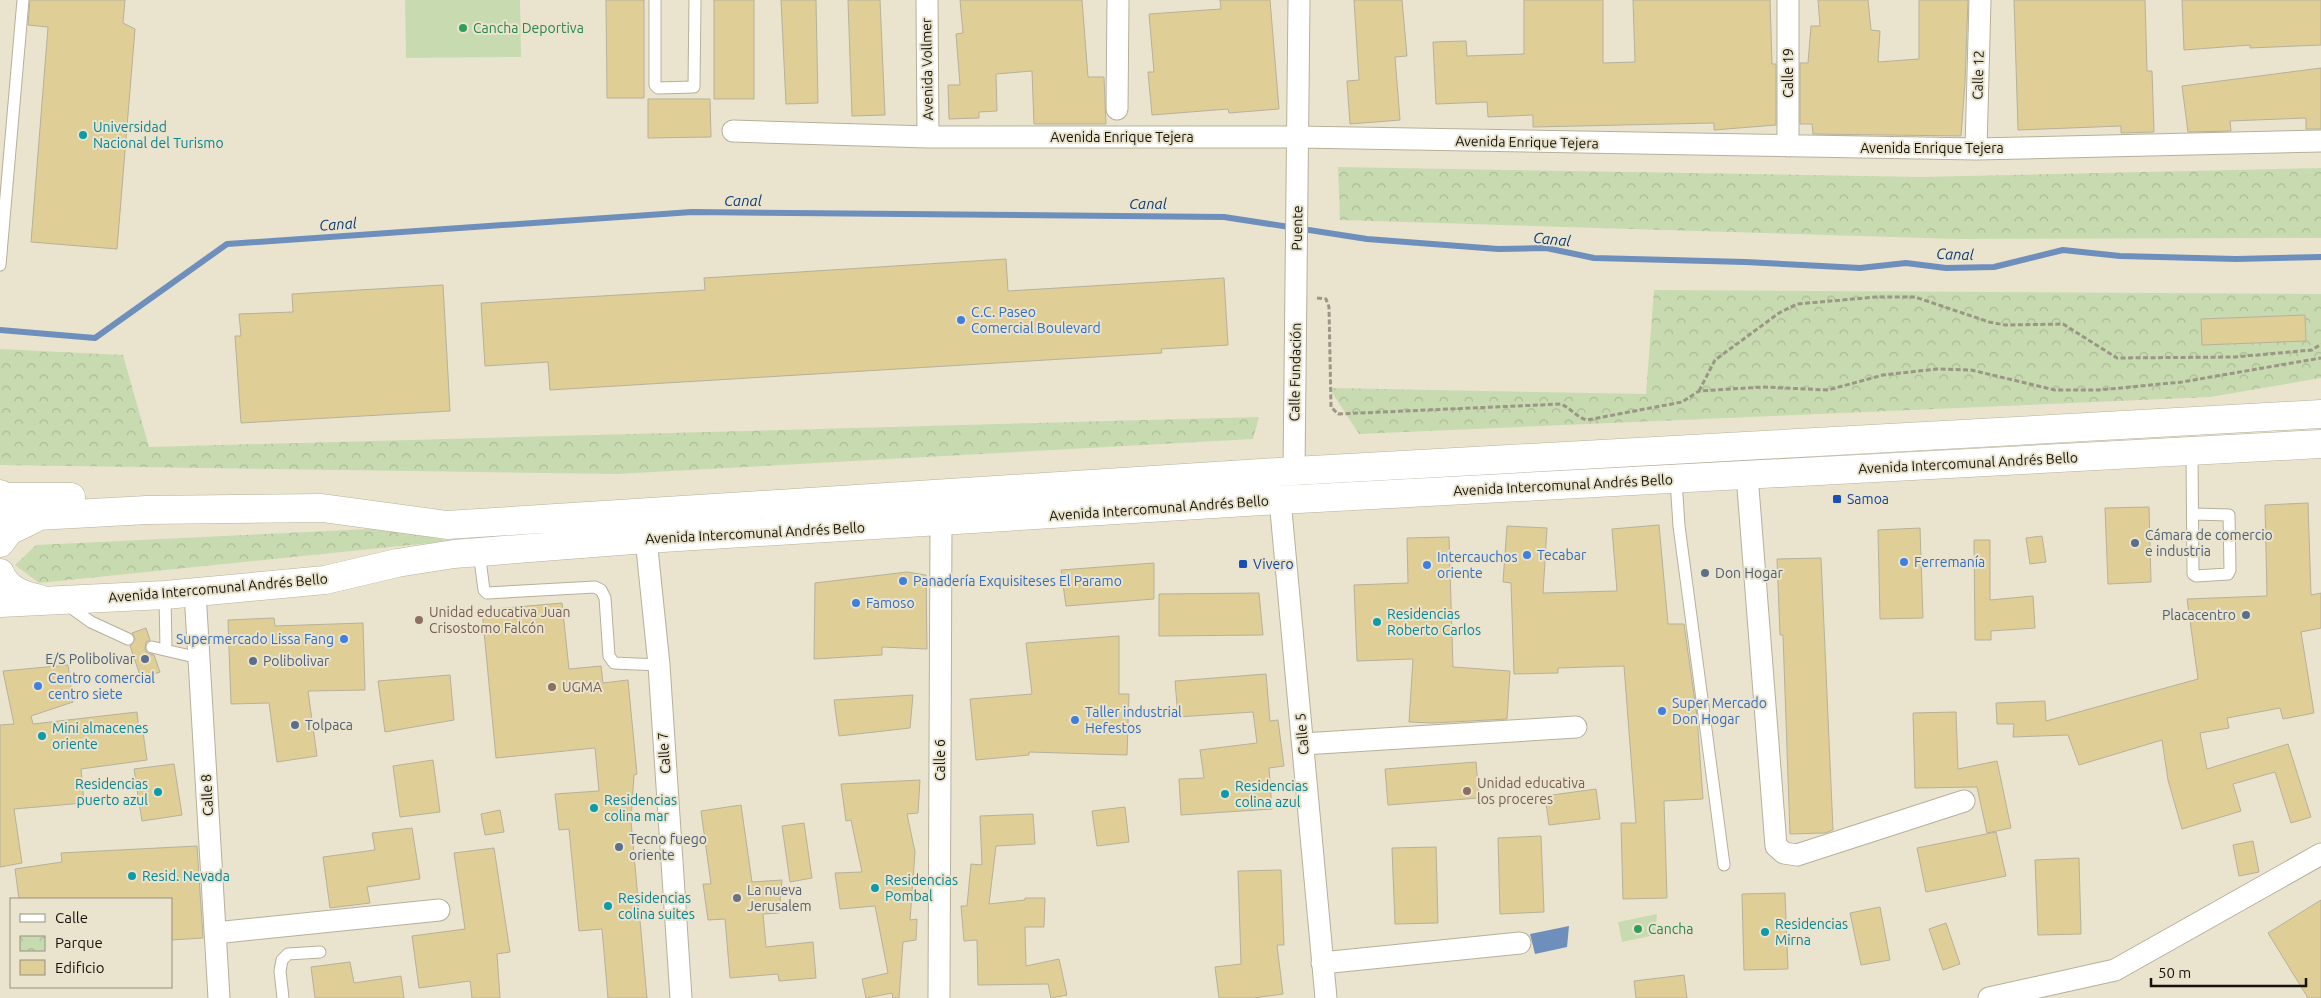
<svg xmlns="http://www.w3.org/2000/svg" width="2321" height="998" viewBox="0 0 2321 998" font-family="Ubuntu,sans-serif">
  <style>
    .grass { fill: #c8dbb0 }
    .park { fill: url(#park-crowns) }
    .water { fill: #6e8fbb }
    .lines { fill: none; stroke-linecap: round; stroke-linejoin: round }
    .stream { stroke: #6e8fbb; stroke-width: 6 }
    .building { fill: #dfce95; stroke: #b7b19c }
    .lane-casing { stroke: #b6b09b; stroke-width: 13 }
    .street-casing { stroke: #b6b09b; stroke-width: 23 }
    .secondary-casing { stroke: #b6b09b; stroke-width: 29 }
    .path { stroke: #9b9686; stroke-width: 3; stroke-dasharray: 5 2.5; stroke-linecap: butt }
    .lane { stroke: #fff; stroke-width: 11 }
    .street { stroke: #fff; stroke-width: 21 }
    .secondary { stroke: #fff; stroke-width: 28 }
    .leisure-dot { fill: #2e9e5b; stroke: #eae4ce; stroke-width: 2 }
    .culture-dot { fill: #0f9aa8; stroke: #eae4ce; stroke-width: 2 }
    .shop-dot { fill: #3f7fe0; stroke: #eae4ce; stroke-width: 2 }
    .transit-dot { fill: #1a4fb4; stroke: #eae4ce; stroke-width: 2 }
    .service-dot { fill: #5c6f8a; stroke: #eae4ce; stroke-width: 2 }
    .education-dot { fill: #8d6e63; stroke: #eae4ce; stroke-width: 2 }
    .worship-dot { fill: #6b7280; stroke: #eae4ce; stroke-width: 2 }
    .labels { text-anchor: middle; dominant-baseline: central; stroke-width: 4; stroke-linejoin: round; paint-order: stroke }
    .leisure-label { font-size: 14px; fill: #27864d; stroke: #eae4ce; text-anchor: start }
    .street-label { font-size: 14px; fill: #15130c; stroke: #eae4ce }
    .culture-label { font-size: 14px; fill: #0d838f; stroke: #eae4ce; text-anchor: start }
    .shop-label { font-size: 14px; fill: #366cbe; stroke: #eae4ce; text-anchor: start }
    .transit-label { font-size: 14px; fill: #164399; stroke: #eae4ce; text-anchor: start }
    .service-label { font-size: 14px; fill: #4e5e75; stroke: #eae4ce; text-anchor: start }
    .education-label { font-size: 14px; fill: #785e54; stroke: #eae4ce; text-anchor: start }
    .worship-label { font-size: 14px; fill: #5b616d; stroke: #eae4ce; text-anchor: start }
    .water-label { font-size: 15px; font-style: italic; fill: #0c3a71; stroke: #eae4ce }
  </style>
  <defs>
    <pattern id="park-crowns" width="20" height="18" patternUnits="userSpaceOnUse" patternTransform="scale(1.25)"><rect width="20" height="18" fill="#c8dbb0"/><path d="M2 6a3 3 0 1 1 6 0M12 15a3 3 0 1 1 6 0" fill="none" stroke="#abbb96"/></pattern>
  </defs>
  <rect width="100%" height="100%" fill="#eae4ce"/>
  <path class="grass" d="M405 0H520L521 57 406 58Z
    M1657 914 1655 935 1622 942 1618 922Z"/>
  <path class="park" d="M1338 167 1920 177 2321 168V238L1956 239 1340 220Z
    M1654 290 2321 294V378L2210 397 1359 434 1329 388 1646 394Z
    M0 349 123 355 149 447 1259 417 1253 439 617 474 0 465Z
    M391 528 450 541 39 583 15 565 36 545Z"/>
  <path class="water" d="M1569 926 1567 947 1535 954 1530 934Z"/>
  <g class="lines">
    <path class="stream" d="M0 330 95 338 227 244 692 212 1224 217 1367 239 1498 249 1546 248 1594 258 1745 262 1860 268 1906 263 1946 268 1994 267 2063 250 2120 256 2236 259 2321 257"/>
  </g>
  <path class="building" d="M30 0H125L123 23 135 29 117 249 31 242 48 27 28 25Z
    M606 0H644V98H607Z
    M714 0H754V99H714Z
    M781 0H816L818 103 786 104Z
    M848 0H880L885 115 852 116Z
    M960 0H1082L1088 77H1104L1106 124H1034L1032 71 996 74 997 111 979 112V118L949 119 948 85H960L956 34 963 33Z
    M1220 0H1270L1279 109 1229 113 1228 109 1152 115 1148 72H1154L1149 14 1221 9Z
    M1354 0H1402L1407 56 1395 57 1400 120 1350 124 1347 81 1359 80Z
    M1524 0H1603V63L1635 62 1633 0H1770L1772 64H1776V125L1714 130V123L1533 127V115L1488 117 1487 102 1436 104 1433 42 1466 41 1467 56 1524 54Z
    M1818 0H1868L1871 30 1880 31 1878 62 1919 59V0H1968L1965 82 1961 136 1813 134 1812 124H1800V63H1808L1811 26H1820Z
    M2014 0H2145L2147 71H2152L2154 132 2121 133V126L2018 130Z
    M2182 0H2321V45L2250 48V45L2184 50Z
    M2321 68V129H2306V118L2230 121 2231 131 2188 132 2182 86Z
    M648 99H710L711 137 648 138Z
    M1006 259 1008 291 1224 278 1228 345 1161 349 1162 353 550 390 548 362 485 366 481 303 705 290 704 278Z
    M443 285 450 411 241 423 235 336H241L239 314 293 312 292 294Z
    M2305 315 2306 341 2202 345 2201 319Z
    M2308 503 2311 595 2321 593V628L2301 632 2314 713 2283 719 2280 708 2227 718 2229 728 2200 733 2207 769 2288 744 2311 817 2291 823 2275 772 2233 784 2241 811 2182 829 2168 780 2162 740 2079 765 2068 735 2013 737 2014 724H1997L1996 703 2045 701 2046 721 2198 679 2187 599 2267 596 2265 505Z
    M2149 507 2151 582 2108 584 2105 508Z
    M1659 525 1668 624H1684L1697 716 1703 799 1664 801 1667 898 1623 899 1621 823H1636L1624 666 1558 668V673L1514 674 1511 583 1503 582 1507 526 1547 528 1543 593 1617 591 1612 529Z
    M1920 528 1923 618 1880 619 1878 530Z
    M2042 536 2046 562 2030 564 2026 538Z
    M1449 537 1453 667 1510 671 1507 719 1433 723 1409 722 1413 659 1357 661 1354 585 1408 583 1407 538Z
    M1974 540H1990V600L2033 596 2035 628 1991 631V640H1975Z
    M1821 558 1833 830 1825 833 1790 834 1783 635H1780L1777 559Z
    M1154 563V599L1066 606 1061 570Z
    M907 572 926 575 927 649 882 647V655L814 659 815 583Z
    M1259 593 1263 635 1159 636V594Z
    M562 603 569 669 601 666 603 683 628 680 637 774 634 775 631 821 647 998H608L602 929 579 931 569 829 559 830 555 794 599 791 595 748 496 758 482 610Z
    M274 618 275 626 363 623 365 690 308 691 317 756 277 762 269 703 231 704 228 620Z
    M146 628 150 640 146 642 145 649 147 653 154 655 160 672 141 678 130 646 135 639 132 633Z
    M1119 636V694H1129L1127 755 1029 752V755L976 760 970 699 1032 694 1026 643Z
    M68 665 73 702 31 716 33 724 137 712 139 732H143L147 760 81 769 84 803 14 809 22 863 0 867V725L14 724 3 671Z
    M1266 674 1270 721 1278 720 1284 766 1269 768 1272 809 1181 815 1179 779 1204 778 1200 750 1257 743 1253 712 1178 717 1175 681Z
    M450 675 454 720 385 732 378 681Z
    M913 695 910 728 839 736 834 700Z
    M1956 712 1958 769 1997 761 2011 828 1987 833 1977 787 1915 788 1913 713Z
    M433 760 440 812 400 817 393 766Z
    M1476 762 1479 798 1388 805 1385 769Z
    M174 764 182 815 142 821 134 769Z
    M920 780 918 813 907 814 915 852 910 920 917 919 916 940 903 942 899 998H893L892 993 866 998 862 979 888 973 875 906 840 909 835 873 862 872 851 820 846 821 841 784Z
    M1596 789 1600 819 1549 825 1545 796Z
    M741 805 752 882 782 880 779 913 763 914 766 947 813 942 816 978 779 981 778 974 730 978 725 919 708 920 703 884H711L701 811Z
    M1125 807 1129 842 1097 846 1092 811Z
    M500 810 504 832 485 835 481 814Z
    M1033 814 1035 844 996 846 989 904 1025 900V898H1045L1044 927H1025L1026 966 1059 959 1067 995 1051 998 1048 984 978 985 977 940 964 941 961 906H967L971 864 982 865 980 816Z
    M804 823 812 878 790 882 782 826Z
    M412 828 420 879 367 887 370 903 330 908 323 857 375 850 372 833Z
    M1996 832 2006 876 1926 892 1917 848Z
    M1541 836 1544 912 1500 914 1498 838Z
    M2253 841 2259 872 2239 876 2233 845Z
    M197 846 203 938 171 940V899H19L15 869 62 862 61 853Z
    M1436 847 1438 923 1395 924 1392 848Z
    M494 848 510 952 497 954 500 998H472L470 981 419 988 412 936 465 929 454 853Z
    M2079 858 2081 934 2038 935 2035 860Z
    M1281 870 1284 945H1277L1283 994 1253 998H1219L1215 967 1241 964 1238 871Z
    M1785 893 1788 969 1744 970 1742 894Z
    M2321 900V998H2308L2268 933Z
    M1880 907 1890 960 1861 965 1850 913Z
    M1946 923 1960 964 1943 970 1929 929Z
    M350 962 354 983 401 976 404 998H315L311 967Z
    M1684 975 1687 998H1636L1634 981Z"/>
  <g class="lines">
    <defs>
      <path id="lane" d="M655 0V85L658 88 694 87 695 0
        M0 265 23 0
        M2192 451 2193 574 2196 576 2228 574 2230 570 2229 515 2194 514
        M1676 480 1679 526 1724 865
        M479 552 484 590 487 593 595 587 601 590 605 598 609 656 614 663 659 665
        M165 595 166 649
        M66 604 91 622 128 639
        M152 647 199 658
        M283 998 280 971 282 960 288 954 320 952"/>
      <path id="street" d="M927 0 928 137
        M1788 0V146
        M1117 109 1118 0
        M733 131 928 137H1298L1976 149 2321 141
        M1976 149 1980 0
        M1294 471 1299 0
        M1747 475 1776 846 1784 853 1797 855 1964 801
        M1280 500 1326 998
        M646 539 659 665 681 998
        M195 592 219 998
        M1303 744 1576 727
        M215 933 439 910
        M1322 963 1520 943
        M939 998 941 522
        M1989 998 2115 970 2321 854"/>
      <path id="secondary" d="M0 494 6 497H71
        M0 518 147 510 322 508 447 525 1294 471 2321 414
        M0 543 9 531 34 519
        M0 573C7 590 23 595 40 599
        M0 603 165 595 325 580 397 563 454 554 646 539 1280 500 2321 444"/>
    </defs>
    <use href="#lane" class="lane-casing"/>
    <use href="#street" class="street-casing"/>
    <use href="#secondary" class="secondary-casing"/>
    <path class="path" d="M1317 298 1326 299 1329 307 1331 407 1338 414 1561 404C1572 409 1576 417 1587 420L1682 402 1699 391 1763 387 1828 390 1883 375 1937 369 1971 370 2055 390H2099L2182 382 2321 358
      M1699 391 1715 360 1779 313 1797 304 1876 297H1915L1989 322 2005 325 2063 324 2117 358 2235 357 2312 350 2321 344"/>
    <use href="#lane" class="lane"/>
    <use href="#street" class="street"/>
    <use href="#secondary" class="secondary"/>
  </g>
  <g class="leisure-dot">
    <circle cx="463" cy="28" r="5"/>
    <circle cx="1638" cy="929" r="5"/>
  </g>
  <g class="culture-dot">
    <circle cx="83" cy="135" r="5"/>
    <circle cx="1377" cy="622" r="5"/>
    <circle cx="42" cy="736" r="5"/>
    <circle cx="158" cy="792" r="5"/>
    <circle cx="1225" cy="794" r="5"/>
    <circle cx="594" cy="808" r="5"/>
    <circle cx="132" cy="876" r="5"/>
    <circle cx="875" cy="888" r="5"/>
    <circle cx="608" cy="906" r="5"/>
    <circle cx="1765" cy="932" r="5"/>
  </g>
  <g class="shop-dot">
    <circle cx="961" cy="320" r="5"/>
    <circle cx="1527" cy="555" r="5"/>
    <circle cx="1904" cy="562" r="5"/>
    <circle cx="1427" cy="565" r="5"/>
    <circle cx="903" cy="581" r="5"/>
    <circle cx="856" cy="603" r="5"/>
    <circle cx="344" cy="639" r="5"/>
    <circle cx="38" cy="686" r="5"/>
    <circle cx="1662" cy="711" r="5"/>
    <circle cx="1075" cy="720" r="5"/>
  </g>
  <g class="transit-dot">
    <rect x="1832" y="494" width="10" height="10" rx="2.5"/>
    <rect x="1238" y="559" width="10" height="10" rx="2.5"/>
  </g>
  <g class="service-dot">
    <circle cx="2135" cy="543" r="5"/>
    <circle cx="1705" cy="573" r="5"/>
    <circle cx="2246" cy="615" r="5"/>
    <circle cx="145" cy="659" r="5"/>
    <circle cx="253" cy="661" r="5"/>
    <circle cx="295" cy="725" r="5"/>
    <circle cx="619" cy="847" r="5"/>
  </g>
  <g class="education-dot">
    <circle cx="419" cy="620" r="5"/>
    <circle cx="552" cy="687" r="5"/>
    <circle cx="1467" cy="791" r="5"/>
  </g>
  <circle class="worship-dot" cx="737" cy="898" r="5"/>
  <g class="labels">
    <g class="leisure-label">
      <text x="473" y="28">Cancha Deportiva</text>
      <text x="1648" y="929">Cancha</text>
    </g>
    <g class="street-label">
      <text transform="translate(927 69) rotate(-91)">Avenida Vollmer</text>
      <text transform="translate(1788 73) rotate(-90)">Calle 19</text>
      <text transform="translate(1978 75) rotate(-88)">Calle 12</text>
      <text x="1122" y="137">Avenida Enrique Tejera</text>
      <text transform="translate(1527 142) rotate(1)">Avenida Enrique Tejera</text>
      <text x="1932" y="148">Avenida Enrique Tejera</text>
      <text transform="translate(1297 228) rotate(-89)">Puente</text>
      <text transform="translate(1295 372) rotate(-89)">Calle Fundación</text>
      <text transform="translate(1968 463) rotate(-3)">Avenida Intercomunal Andrés Bello</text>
      <text transform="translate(1563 485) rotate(-3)">Avenida Intercomunal Andrés Bello</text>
      <text transform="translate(1159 508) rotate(-4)">Avenida Intercomunal Andrés Bello</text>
      <text transform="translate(755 533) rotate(-3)">Avenida Intercomunal Andrés Bello</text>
      <text transform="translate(218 588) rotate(-5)">Avenida Intercomunal Andrés Bello</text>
      <text transform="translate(1302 734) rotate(-95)">Calle 5</text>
      <text transform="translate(664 753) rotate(-94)">Calle 7</text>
      <text transform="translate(940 760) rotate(-90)">Calle 6</text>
      <text transform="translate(207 795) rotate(-93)">Calle 8</text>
    </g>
    <g class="culture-label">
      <text x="93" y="127">Universidad<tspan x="93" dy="16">Nacional del Turismo</tspan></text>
      <text x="1387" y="614">Residencias<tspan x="1387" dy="16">Roberto Carlos</tspan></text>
      <text x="52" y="728">Mini almacenes<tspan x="52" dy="16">oriente</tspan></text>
      <text x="148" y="784" text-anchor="end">Residencias<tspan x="148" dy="16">puerto azul</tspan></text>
      <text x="1235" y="786">Residencias<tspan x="1235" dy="16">colina azul</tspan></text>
      <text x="604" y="800">Residencias<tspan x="604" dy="16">colina mar</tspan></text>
      <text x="142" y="876">Resid. Nevada</text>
      <text x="885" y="880">Residencias<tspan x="885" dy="16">Pombal</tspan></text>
      <text x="618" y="898">Residencias<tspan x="618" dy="16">colina suites</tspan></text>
      <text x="1775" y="924">Residencias<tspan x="1775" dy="16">Mirna</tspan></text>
    </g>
    <g class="shop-label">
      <text x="971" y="312">C.C. Paseo<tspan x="971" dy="16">Comercial Boulevard</tspan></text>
      <text x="1537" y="555">Tecabar</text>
      <text x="1437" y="557">Intercauchos<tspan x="1437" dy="16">oriente</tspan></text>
      <text x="1914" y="562">Ferremanía</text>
      <text x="913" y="581">Panadería Exquisiteses El Paramo</text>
      <text x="866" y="603">Famoso</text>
      <text x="334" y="639" text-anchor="end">Supermercado Lissa Fang</text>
      <text x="48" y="678">Centro comercial<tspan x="48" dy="16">centro siete</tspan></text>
      <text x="1672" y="703">Super Mercado<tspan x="1672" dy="16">Don Hogar</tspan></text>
      <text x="1085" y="712">Taller industrial<tspan x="1085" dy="16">Hefestos</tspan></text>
    </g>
    <g class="transit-label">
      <text x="1847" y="499">Samoa</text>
      <text x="1253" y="564">Vivero</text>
    </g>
    <g class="service-label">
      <text x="2145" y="535">Cámara de comercio<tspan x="2145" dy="16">e industria</tspan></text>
      <text x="1715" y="573">Don Hogar</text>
      <text x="2236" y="615" text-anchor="end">Placacentro</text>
      <text x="135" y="659" text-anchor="end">E/S Polibolivar</text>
      <text x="263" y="661">Polibolivar</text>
      <text x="305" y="725">Tolpaca</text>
      <text x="629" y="839">Tecno fuego<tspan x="629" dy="16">oriente</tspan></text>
    </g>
    <g class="education-label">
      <text x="429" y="612">Unidad educativa Juan<tspan x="429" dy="16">Crisostomo Falcón</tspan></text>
      <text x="562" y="687">UGMA</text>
      <text x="1477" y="783">Unidad educativa<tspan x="1477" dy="16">los proceres</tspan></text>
    </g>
    <g class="worship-label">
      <text x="747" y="890">La nueva<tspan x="747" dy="16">Jerusalem</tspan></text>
    </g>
    <g class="water-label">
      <text x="743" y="200">Canal</text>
      <text x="1148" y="203">Canal</text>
      <text transform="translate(338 224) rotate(-4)">Canal</text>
      <text transform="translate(1552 239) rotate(6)">Canal</text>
      <text transform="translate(1955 254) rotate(2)">Canal</text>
    </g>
  </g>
  <rect x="10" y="898" width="162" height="90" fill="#eae4ce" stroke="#959080"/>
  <rect x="20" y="914" width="25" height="8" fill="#ffffff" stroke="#959080"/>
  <text x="55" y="923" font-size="15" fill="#15130c">Calle</text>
  <rect x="20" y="936" width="25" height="15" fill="url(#park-crowns)" stroke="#959080"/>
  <text x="55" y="948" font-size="15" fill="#15130c">Parque</text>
  <rect x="20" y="960" width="25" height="15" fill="#dfce95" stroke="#959080"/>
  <text x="55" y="973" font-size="15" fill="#15130c">Edificio</text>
  <path d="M2151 978v8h155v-8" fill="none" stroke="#15130c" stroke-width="2.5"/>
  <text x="2158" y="978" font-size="15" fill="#15130c" stroke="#eae4ce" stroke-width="4" paint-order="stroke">50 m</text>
</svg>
